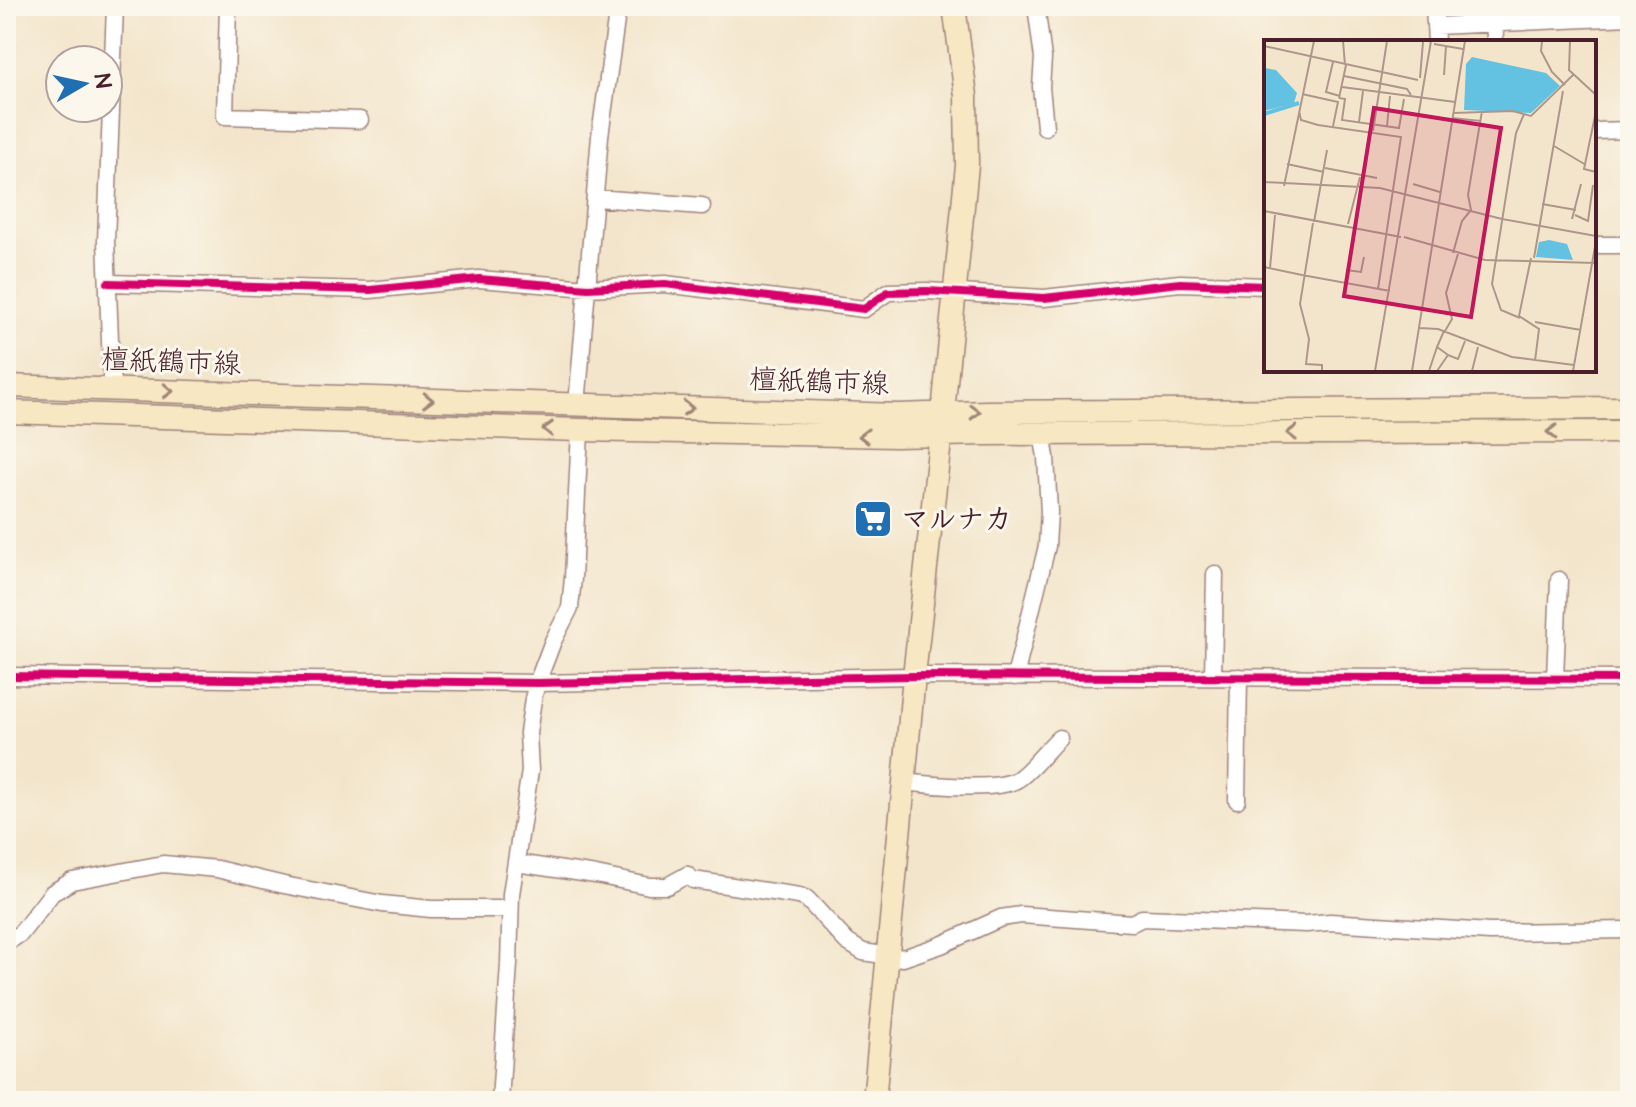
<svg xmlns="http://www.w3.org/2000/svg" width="1636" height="1107" viewBox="0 0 1636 1107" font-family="'Architects Daughter','Klee One',sans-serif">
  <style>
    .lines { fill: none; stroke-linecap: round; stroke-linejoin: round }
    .street-casing { stroke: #9e827b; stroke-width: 19 }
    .secondary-casing { stroke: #9e827b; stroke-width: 25 }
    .street { stroke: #fff; stroke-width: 16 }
    .secondary { stroke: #f7e8c3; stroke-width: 22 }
    .cycleway-casing { stroke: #fbf7ec; stroke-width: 13 }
    .cycleway { stroke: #d6006c; stroke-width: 8 }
    .oneway { stroke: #a08477 }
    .labels { text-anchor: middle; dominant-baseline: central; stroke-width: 6; stroke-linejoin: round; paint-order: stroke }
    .street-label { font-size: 28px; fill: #4a1f2b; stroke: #fbf7ec }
    .poi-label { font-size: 28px; font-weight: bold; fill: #4a1f2b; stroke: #fbf7ec; text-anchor: start }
    .inset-river { fill: none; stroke: #63c1e2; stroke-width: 4 }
    .inset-road { fill: none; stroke: #af968b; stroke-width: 2 }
    .view { fill: #c2185b; fill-opacity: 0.15; stroke: #c2185b; stroke-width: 4 }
    .inset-edge { fill: none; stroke: #4a1f2b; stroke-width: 4 }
  </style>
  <rect width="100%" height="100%" fill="#fbf7ec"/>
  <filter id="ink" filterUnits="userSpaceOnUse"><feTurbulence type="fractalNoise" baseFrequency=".0125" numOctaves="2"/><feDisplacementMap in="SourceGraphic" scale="16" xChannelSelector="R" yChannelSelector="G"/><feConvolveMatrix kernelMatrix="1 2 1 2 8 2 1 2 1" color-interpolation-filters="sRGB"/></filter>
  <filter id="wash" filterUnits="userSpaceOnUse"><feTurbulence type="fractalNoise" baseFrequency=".006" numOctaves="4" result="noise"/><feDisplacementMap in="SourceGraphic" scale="32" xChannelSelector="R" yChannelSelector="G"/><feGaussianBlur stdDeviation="1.8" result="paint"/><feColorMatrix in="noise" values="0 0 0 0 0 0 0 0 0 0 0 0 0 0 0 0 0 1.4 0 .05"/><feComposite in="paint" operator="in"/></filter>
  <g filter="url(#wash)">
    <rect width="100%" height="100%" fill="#f3e5cb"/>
  </g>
  <g filter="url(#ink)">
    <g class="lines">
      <defs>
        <path id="street" d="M228 6 225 116 360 120
          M1036 6 1043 58 1041 87 1045 127
          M1434 6 1436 42
          M1494 6 1495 42
          M1435 26 1630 17
          M1594 131 1630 130
          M596 198 702 206
          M1594 245H1630
          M108 283 370 290 479 279 588 288 665 284 864 309 888 292 927 291 1044 298 1180 283 1266 286
          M112 390 106 241 115 6
          M577 405 600 136 618 6
          M6 676 537 683 914 676 1630 679
          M1015 677 1047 546 1049 512 1046 457 1042 434
          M1213 677 1215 574
          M1555 678 1559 580
          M905 782C929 785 999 792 1018 779 1031 771 1047 749 1059 738
          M1237 800 1239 677
          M516 863 596 875 649 886H667L687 875 693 880 799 896 807 899 847 942 863 952 903 958 941 945 1001 918 1021 915 1132 923 1142 918 1306 924 1330 922 1490 932 1630 930
          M6 943 21 933 52 893 72 881 163 864 217 869 284 885 382 904 431 909H510
          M500 1101 509 964 511 894 530 771 528 733 533 699 537 683 553 641 570 608 573 578 580 430"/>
        <path id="secondary" d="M6 386 898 415 986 412 1630 408
          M6 412 580 430 896 436 986 434 1630 432
          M874 1101 914 676 942 423 967 165 966 96 954 6"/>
      </defs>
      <use href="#street" class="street-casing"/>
      <use href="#secondary" class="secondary-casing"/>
      <use href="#street" class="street"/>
      <use href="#secondary" class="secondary"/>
      <defs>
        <path id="cycleway" d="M108 283 370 290 479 279 588 288 665 284 864 309 888 292 927 291 1044 298 1180 283 1266 286
          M6 676 537 683 914 676 1630 679"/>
      </defs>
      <use href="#cycleway" class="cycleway-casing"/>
      <use href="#cycleway" class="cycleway"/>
    </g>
    <defs><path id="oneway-chevron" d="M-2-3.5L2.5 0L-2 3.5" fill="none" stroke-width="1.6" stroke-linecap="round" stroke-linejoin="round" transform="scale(2)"/></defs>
    <g class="oneway">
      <use href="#oneway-chevron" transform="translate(168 391) rotate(2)"/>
      <use href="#oneway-chevron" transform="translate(428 400) rotate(2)"/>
      <use href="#oneway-chevron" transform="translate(688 408) rotate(2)"/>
      <use href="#oneway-chevron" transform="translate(975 412) rotate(-1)"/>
      <use href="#oneway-chevron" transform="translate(548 429) rotate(-178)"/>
      <use href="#oneway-chevron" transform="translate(1552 432) rotate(180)"/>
      <use href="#oneway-chevron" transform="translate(1292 433) rotate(180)"/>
      <use href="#oneway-chevron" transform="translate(864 436) rotate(-179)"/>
    </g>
  </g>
  <defs>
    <symbol id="supermarket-square" viewBox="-11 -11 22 22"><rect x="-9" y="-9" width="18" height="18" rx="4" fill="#1f6fb2" stroke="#fbf7ec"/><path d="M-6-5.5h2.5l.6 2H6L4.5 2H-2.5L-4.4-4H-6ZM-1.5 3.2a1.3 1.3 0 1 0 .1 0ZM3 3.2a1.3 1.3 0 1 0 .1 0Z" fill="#fff"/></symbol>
  </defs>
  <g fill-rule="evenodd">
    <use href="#supermarket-square" x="851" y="497" width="44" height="44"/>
  </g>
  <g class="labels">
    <g class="street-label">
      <text transform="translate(171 362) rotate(2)">檀紙鶴市線</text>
      <text transform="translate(819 382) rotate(2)">檀紙鶴市線</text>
    </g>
    <g class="poi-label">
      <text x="901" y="519">マルナカ</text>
    </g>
  </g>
  <g transform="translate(1264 40)">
    <rect width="332" height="332" fill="#f3e5cb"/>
    <path d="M208 17 282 33 296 46 267 73 200 70 202 24ZM1 28 12 30 33 53 30 63 0 71ZM285 200 303 204 309 220 272 217 275 202Z" fill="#63c1e2"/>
    <path class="inset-river" d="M0 74 35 63"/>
    <path class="inset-road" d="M79 1 81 25M278 1 277 11 288 32 301 45M306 1 305 30 332 55M170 4 199 9M0 6 154 40M69 22 62 52 76 56M180 35 182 6M80 36 143 49 147 55M156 38 159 2M78 47 191 62M38 54 74 62 69 86M75 58 81 59 78 80 135 88 140 59M75 58 82 25M35 71 37 80 54 85 137 97 114 249M332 71 320 129 332 132M189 73 249 71 267 76 309 35M188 78 217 81M95 82 99 51M123 86 126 56M109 91 123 1M290 106 322 125M23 124 60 132M61 128 113 138M0 142 116 148 238 179 332 196M149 144 176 152M20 146 50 1M278 164 312 170M0 171 137 197M311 175 324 181 329 145M308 179 317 144M50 182 63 110M49 183 36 264 45 299 42 324 58 325V331M84 184 96 137M140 197 221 220 332 223M189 213 198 181 207 170 204 155 218 71M267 218 255 276 275 289 271 321M270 218 299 51M0 227 38 235M6 228 11 175M82 230 97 232 100 217M38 235 126 251M256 278 237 270 228 244 252 93 260 74M271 282 317 290M155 288 174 289 248 317 310 325M181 291 188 279 182 253 194 214M184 315 194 319 201 301M111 331 167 1M148 331 201 1M165 331 173 307M173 331 184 315 173 307 180 291M208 331 214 307M309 331 332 201"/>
    <path class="view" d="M110 68 237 88 207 277 80 256Z"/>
    <rect width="332" height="332" class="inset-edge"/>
  </g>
  <rect width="1636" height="1107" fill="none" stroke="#fbf7ec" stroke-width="32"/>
  <g transform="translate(84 84) rotate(81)"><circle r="38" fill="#fbf7ec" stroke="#b4a19f" stroke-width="2"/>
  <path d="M0-6L14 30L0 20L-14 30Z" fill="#1f6fb2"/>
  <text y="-12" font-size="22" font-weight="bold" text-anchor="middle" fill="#4a1f2b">N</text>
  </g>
</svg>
